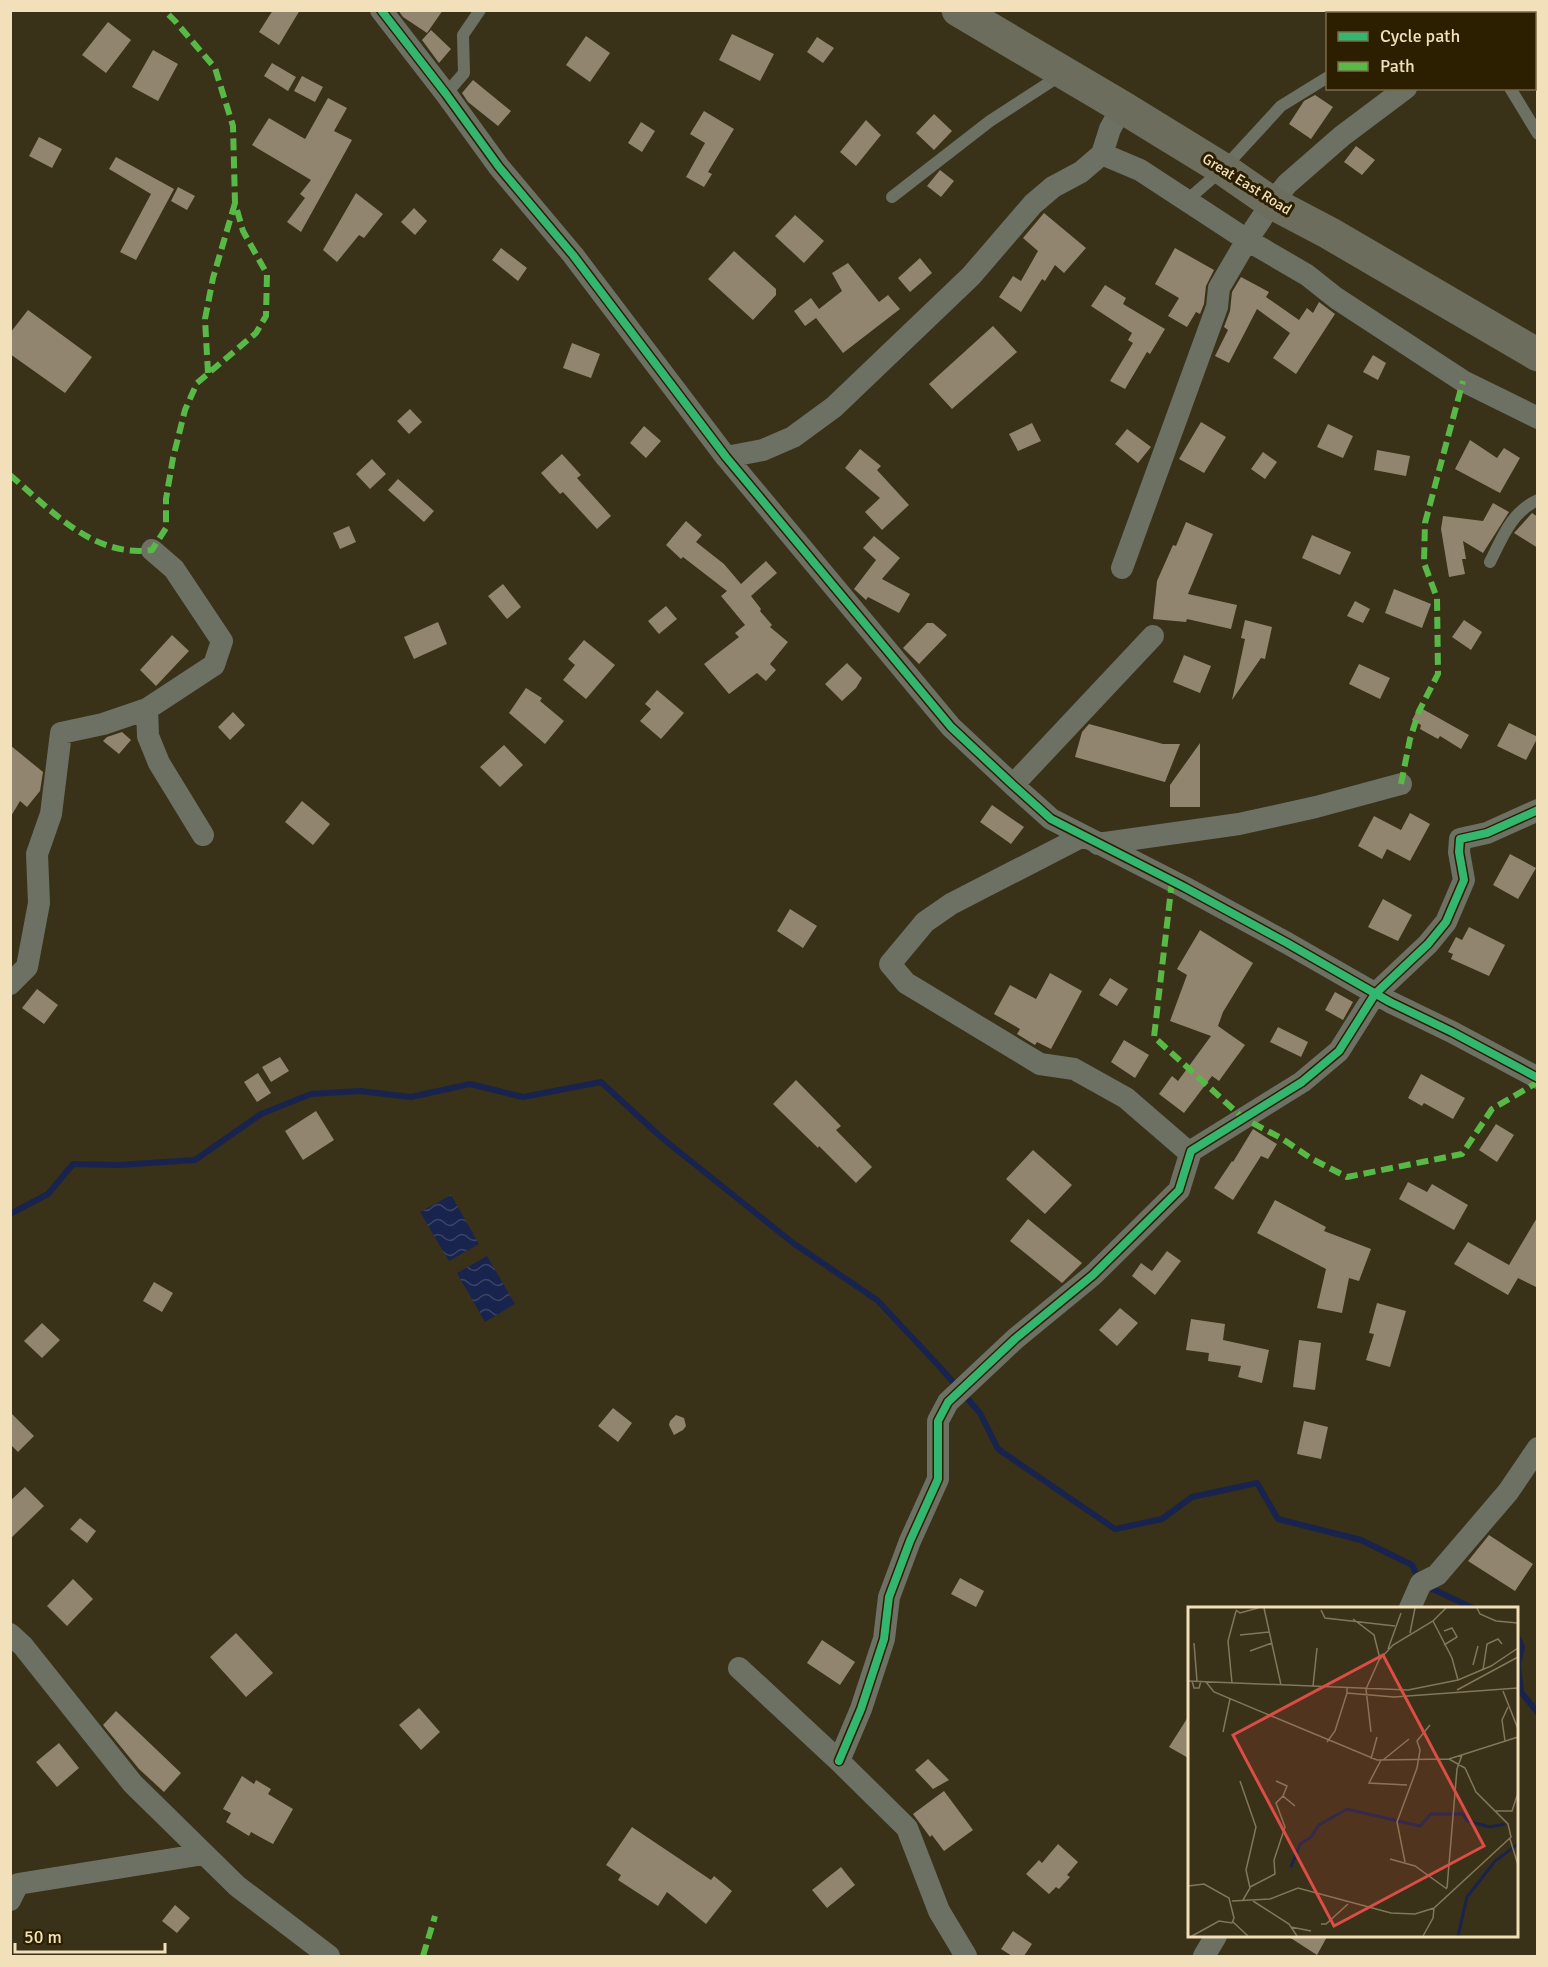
<svg xmlns="http://www.w3.org/2000/svg" width="1548" height="1967" viewBox="0 0 1548 1967" font-family="Signika,sans-serif">
  <style>
    .water { fill: url(#water-waves) }
    .lines { fill: none; stroke-linecap: round; stroke-linejoin: round }
    .stream { stroke: #19244e; stroke-width: 6 }
    .building { fill: #92856f }
    .service { stroke: #6c7164; stroke-width: 12 }
    .minor { stroke: #6c7164; stroke-width: 22 }
    .trunk { stroke: #6c6d5c; stroke-width: 33 }
    .quiet { stroke: #58b947; stroke-width: 6; stroke-dasharray: 12 6; stroke-linecap: butt }
    .cycleway-casing { stroke: #2b1f00; stroke-width: 11 }
    .cycleway { stroke: #33b770; stroke-width: 8 }
    .labels { text-anchor: middle; dominant-baseline: central; stroke-width: 6; stroke-linejoin: round; paint-order: stroke }
    .street-label { font-size: 15px; fill: #f1e0ba; stroke: #2b1f00 }
    .inset-river { fill: none; stroke: #19244e; stroke-width: 3 }
    .inset-road { fill: none; stroke: #837759; stroke-width: 1.5 }
    .view { fill: #db4d45; fill-opacity: 0.15; stroke: #db4d45; stroke-width: 3 }
    .inset-edge { fill: none; stroke: #f1e0ba; stroke-width: 3 }
  </style>
  <defs>
    <pattern id="water-waves" width="16" height="10" patternUnits="userSpaceOnUse" patternTransform="scale(1.5)"><rect width="16" height="10" fill="#19244e"/><path d="M0 5q4-4 8 0t8 0" fill="none" stroke="#3b4465"/></pattern>
  </defs>
  <rect width="100%" height="100%" fill="#393118"/>
  <path class="water" d="M451 1195 479 1244 449 1261 420 1212Z
    M487 1256 515 1304 485 1322 457 1273Z"/>
  <g class="lines">
    <path class="stream" d="M10 1214 48 1194 73 1164 119 1165 195 1160 261 1114 311 1094 360 1091 411 1097 470 1084 523 1097 601 1082 662 1138 793 1243 877 1300 939 1366 980 1413 998 1449 1115 1529 1162 1519 1192 1497 1257 1483 1278 1519 1361 1540 1412 1565 1419 1580
      M1426 1586 1473 1608
      M1516 1633 1522 1647 1518 1664 1521 1692 1538 1713"/>
  </g>
  <path class="building" d="M273 10H300L279 45 259 32Z
    M398 10H443L427 33 403 17Z
    M108 22 131 40 106 73 82 55Z
    M431 30 451 49 439 63 422 40Z
    M732 34 774 54 760 81 719 60Z
    M586 36 610 53 590 82 566 65Z
    M817 37 834 48 823 63 807 52Z
    M153 50 178 64 158 101 132 87Z
    M272 63 296 77 288 91 264 76Z
    M302 76 323 87 315 102 294 91Z
    M473 80 511 111 498 126 468 102 462 93Z
    M1315 95 1333 107 1311 139 1289 124 1304 101Z
    M328 98 347 108 334 131 352 140 301 232 287 222 305 198 300 194 311 180 252 145 269 118 305 139Z
    M704 111 734 129 708 172 712 174 704 187 686 177 705 143 690 134Z
    M934 114 952 131 934 150 916 133Z
    M866 120 881 135 856 166 840 152Z
    M641 122 655 131 642 152 628 143Z
    M39 137 62 149 52 168 29 156Z
    M1356 146 1375 160 1362 175 1344 162Z
    M116 157 174 189 136 260 120 252 151 194 109 169Z
    M940 170 954 181 941 197 927 186Z
    M178 187 195 196 187 210 171 201Z
    M356 193 383 214 364 238 359 235 337 262 323 250Z
    M414 208 427 221 415 235 401 222Z
    M1044 213 1086 248 1064 273 1055 265 1045 281 1042 279 1021 312 999 297 1013 276 1021 281 1038 251 1023 238Z
    M795 215 824 241 804 263 775 236Z
    M501 248 527 268 518 281 492 260Z
    M1175 248 1214 270 1206 286 1204 304 1200 314 1196 312 1187 327 1168 316 1179 298 1155 284Z
    M734 251 776 289V295L753 320 708 279Z
    M920 258 932 273 910 292 898 278Z
    M848 263 879 302 888 295 900 309 843 353 816 318 805 326 794 311 811 298 819 309 842 291 832 273Z
    M1241 277 1269 292 1266 297 1299 320 1307 308 1313 313 1319 302 1335 314 1296 374 1273 358 1290 333 1257 309 1229 363 1215 356 1228 330 1224 327 1230 311 1232 292Z
    M1105 285 1126 298 1123 304 1165 329 1150 354 1147 352 1125 389 1110 381 1133 343 1128 340 1132 333 1091 306Z
    M28 310 92 357 65 393 10 354V333Z
    M993 326 1017 352 952 409 929 384Z
    M572 343 600 354 591 378 563 368Z
    M1373 355 1386 363 1378 380 1363 372Z
    M410 409 422 422 409 434 397 421Z
    M1201 422 1226 437 1204 473 1179 459Z
    M1032 423 1041 441 1018 451 1009 434Z
    M1328 424 1353 436 1343 458 1317 447Z
    M644 426 661 441 646 458 630 443Z
    M1127 429 1151 447 1138 463 1115 444Z
    M1470 440 1497 458 1504 448 1520 458 1500 493 1455 469Z
    M860 449 881 466 877 470 909 505 882 530 865 512 880 498 845 468Z
    M1377 450 1410 456 1406 476 1374 470Z
    M1263 452 1277 462 1265 479 1251 469Z
    M562 454 581 475 577 478 611 516 597 529 563 492 560 494 541 473Z
    M372 459 386 474 370 489 356 474Z
    M398 479 434 511 424 522 388 490Z
    M1493 503 1509 512 1483 553 1463 541 1466 559H1462L1465 574 1449 577 1441 529 1443 516 1483 521Z
    M1532 513 1538 517V548L1514 533Z
    M686 521 702 535 696 542 724 564 741 584 766 561 777 573 751 596 761 609 760 611 772 625 770 627 788 642 770 664 776 670 766 681 757 673 729 694 704 664 739 637 735 633 745 625 721 596 727 591 683 557 681 559 666 545Z
    M1186 522 1213 534 1188 594 1237 605 1231 629 1187 619 1186 622 1153 619 1157 581 1173 545 1176 546Z
    M349 526 356 542 340 549 333 533Z
    M1312 535 1351 552 1340 575 1302 558Z
    M874 536 900 558 882 579 910 594 899 613 868 597 866 600 854 589 876 560 863 548Z
    M503 584 521 607 507 619 488 596Z
    M1394 589 1431 604 1422 628 1385 613Z
    M1355 601 1370 609 1363 623 1347 616Z
    M666 606 677 619 659 634 648 621Z
    M1245 620 1272 627 1265 659 1261 658 1232 700 1245 639 1241 638Z
    M1464 620 1482 632 1471 650 1452 637Z
    M438 622 447 644 414 659 404 637Z
    M927 623H933L947 635 919 664 903 648Z
    M172 635 189 651 156 686 140 670Z
    M584 640 615 665 586 699 563 680 575 665 568 659Z
    M1184 655 1211 666 1200 693 1173 682Z
    M847 663 862 678 856 688 842 701 825 684Z
    M1359 664 1390 678 1380 699 1349 684Z
    M526 688 542 698 540 701 564 721 545 744 509 713Z
    M657 690 684 713 661 739 640 721 651 709 645 704Z
    M1419 707 1469 735 1461 749 1440 736 1438 739 1420 729 1421 725 1412 720Z
    M233 712 245 725 230 740 218 727Z
    M1509 723 1538 737 1526 760 1497 746Z
    M1089 724 1163 744H1180L1165 782 1075 757 1082 732Z
    M122 732 131 740 119 754 103 741 107 737Z
    M1200 743V807H1170V785Z
    M10 745 43 772 40 791 27 807 20 801 10 818Z
    M504 745 523 765 500 787 480 767Z
    M302 801 330 824 313 845 285 822Z
    M992 805 1024 827 1011 844 980 822Z
    M1410 813 1430 824 1410 861 1387 849 1382 859 1358 846 1374 816 1401 830Z
    M1510 854 1536 868 1518 899 1493 885Z
    M1383 899 1412 915 1398 941 1368 927Z
    M790 909 817 926 803 948 777 931Z
    M1469 927 1505 945 1489 976 1451 959 1453 954 1448 952 1456 937 1462 940Z
    M1200 930 1253 963 1223 1012 1218 1026 1245 1045 1219 1081 1212 1076 1184 1113 1159 1094 1172 1076 1178 1081 1211 1036 1170 1021 1187 975 1177 969Z
    M1050 973 1082 991 1051 1049 1037 1042 1035 1045 1017 1034 1020 1029 994 1014 1010 985 1036 999Z
    M1110 978 1128 989 1117 1006 1099 995Z
    M37 989 58 1005 44 1024 22 1008Z
    M1335 992 1353 1002 1343 1020 1325 1010Z
    M1278 1027 1308 1042 1301 1057 1270 1042Z
    M1124 1040 1149 1055 1135 1078 1111 1062Z
    M280 1057 289 1071 271 1082 262 1067Z
    M258 1073 271 1093 257 1102 244 1082Z
    M1421 1074 1465 1098 1453 1119 1424 1103 1422 1106 1408 1098Z
    M796 1080 841 1126 836 1130 872 1167 856 1183 819 1146 818 1148 773 1104Z
    M316 1111 334 1140 303 1160 285 1131Z
    M1496 1124 1514 1135 1497 1162 1479 1150Z
    M1253 1129 1277 1144 1268 1159 1261 1156 1233 1200 1214 1188 1232 1161 1233 1162Z
    M1033 1150 1072 1185 1045 1214 1006 1179Z
    M1408 1182 1427 1192 1432 1184 1468 1205 1454 1230 1399 1199Z
    M1275 1200 1326 1227 1324 1231 1371 1249 1359 1281 1349 1278 1342 1313 1317 1308 1326 1269 1257 1233Z
    M1538 1216V1288L1518 1278 1508 1295 1454 1264 1468 1242 1509 1265Z
    M1028 1219 1082 1263 1062 1283 1010 1241Z
    M1167 1251 1181 1261 1155 1295 1132 1276 1141 1263 1152 1271Z
    M154 1282 173 1293 162 1312 143 1301Z
    M1377 1303 1406 1311 1390 1367 1366 1360 1374 1334 1369 1333Z
    M1120 1308 1138 1323 1117 1346 1099 1330Z
    M1191 1319 1225 1324 1223 1340 1269 1350 1262 1383 1238 1377 1241 1366 1208 1361 1209 1353 1186 1350Z
    M42 1323 60 1340 42 1358 24 1341Z
    M1299 1340 1321 1343 1315 1390 1293 1387Z
    M613 1408 632 1423 618 1442 598 1426Z
    M10 1412 34 1436 18 1452 10 1444Z
    M676 1415 684 1418 686 1426 683 1430 674 1435 669 1425 670 1421Z
    M1304 1421 1328 1427 1321 1459 1297 1454Z
    M25 1487 44 1506 10 1539V1501Z
    M80 1518 96 1531 87 1543 70 1529Z
    M1489 1535 1533 1564 1515 1591 1468 1561Z
    M960 1578 984 1591 976 1607 951 1594Z
    M73 1579 93 1599 67 1626 47 1606Z
    M236 1633 273 1673 246 1697 210 1657Z
    M822 1640 855 1662 840 1685 807 1663Z
    M419 1708 440 1732 421 1750 399 1725Z
    M116 1711 181 1773 164 1792 139 1769 103 1725Z
    M1190 1714V1759L1169 1747Z
    M59 1743 79 1768 57 1787 36 1762Z
    M928 1759 949 1780 933 1789 915 1770Z
    M242 1776 254 1784 256 1780 271 1789 268 1794 293 1809 273 1844 251 1832 249 1836 226 1822 231 1813 223 1809Z
    M944 1791 973 1830 944 1851 932 1835 930 1837 913 1814Z
    M632 1827 711 1880 714 1876 732 1891 706 1924 667 1892 658 1906 618 1880 621 1875 606 1865Z
    M1058 1844 1078 1862 1067 1875 1070 1877 1059 1889 1056 1887 1049 1894 1026 1874 1039 1860 1042 1863Z
    M841 1867 855 1885 827 1908 812 1890Z
    M175 1905 190 1918 177 1933 162 1921Z
    M1013 1931 1032 1944 1024 1956H1012L1001 1949Z
    M1286 1935H1328L1317 1955Z"/>
  <g class="lines">
    <path class="service" d="M1432 14 1436 10
      M1510 88 1538 134
      M446 94 464 73 463 35 480 10
      M892 197 990 121 1061 75
      M1186 201 1223 169 1281 106 1328 77
      M1490 562C1502 538 1512 511 1538 500"/>
    <path class="minor" d="M381 10 446 94 499 167 573 255 726 457 951 727 1013 785 1051 819 1184 887 1287 943 1390 1002 1452 1032 1538 1078
      M1524 14 1532 10
      M1122 107 1110 129 1102 154 1140 170 1247 240 1307 275 1336 298 1463 381 1538 418
      M726 457 763 450 793 437 834 407 971 276 1033 204 1053 187 1081 172 1102 154
      M152 550 174 569 222 641 214 665 147 709 148 736 159 763 203 835
      M1122 568 1217 307 1219 288 1247 240 1272 203 1287 184 1342 136 1406 88
      M1013 785 1153 636
      M1083 836 951 904 925 922 890 964 906 983 1040 1064 1074 1069 1126 1098 1185 1149 1191 1151
      M1098 844 1239 824 1316 807 1401 784
      M10 984 27 967 39 903 37 854 51 814 61 733 103 724 147 709
      M1410 1608 1421 1583 1437 1575 1508 1492 1538 1448
      M10 1634 23 1646 133 1784 237 1886 329 1956
      M739 1668 839 1761 907 1828 939 1911 966 1956
      M839 1761 861 1709 884 1639 889 1597 910 1541 938 1479V1421L948 1402 1015 1339 1093 1275 1179 1190 1191 1151 1302 1082 1339 1051 1375 994 1428 944 1446 922 1464 880 1459 852 1460 839 1487 833 1538 810
      M10 1900 18 1884 204 1854
      M1204 1956 1216 1936"/>
    <path class="trunk" d="M958 10 1122 107 1223 169 1272 203 1329 233 1538 355"/>
    <path class="quiet" d="M208 373 205 319 213 278 235 203
      M10 475C51 510 93 558 152 550L166 528V499L173 458 185 410 197 383 256 333 266 316 267 274 243 231 235 203 233 126 215 68 175 21 164 10
      M1401 784 1410 739 1419 711 1438 674 1437 598 1424 563 1425 523 1463 381
      M1172 881 1154 1037 1243 1118 1281 1138 1312 1159 1347 1177 1462 1154 1492 1109 1538 1082
      M423 1956 435 1916"/>
    <defs>
      <path id="cycleway" d="M381 10 446 94 499 167 573 255 726 457 951 727 1013 785 1051 819 1184 887 1287 943 1390 1002 1452 1032 1538 1078
        M839 1761 861 1709 884 1639 889 1597 910 1541 938 1479V1421L948 1402 1015 1339 1093 1275 1179 1190 1191 1151 1302 1082 1339 1051 1375 994 1428 944 1446 922 1464 880 1459 852 1460 839 1487 833 1538 810"/>
    </defs>
    <use href="#cycleway" class="cycleway-casing"/>
    <use href="#cycleway" class="cycleway"/>
  </g>
  <g class="labels">
    <g class="street-label">
      <text transform="translate(1247 184) rotate(32)">Great East Road</text>
    </g>
  </g>
  <g transform="translate(1188 1607)">
    <rect width="330" height="330" fill="#393118"/>
    <path class="inset-river" d="M103 260 112 237 123 230 131 218 159 202 232 219 243 207H275L279 214 302 220 317 217M270 329 279 290 307 254 330 237"/>
    <path class="inset-road" d="M76 1 93 78M289 1 292 7 308 14 330 16M48 3 52 6 70 1M133 3 137 11 207 19M165 12 186 28 192 52M245 14 264 51 270 73M222 26 227 1M52 28 81 25M6 36 9 74M256 38 269 30 264 21 256 24M200 42 213 6M62 44 84 36M285 58 290 39M295 63 299 37 310 32 314 37M0 74 220 83 270 73 303 59 330 41M4 74 6 81H11L13 74M18 75 26 85 189 153 261 152 330 130M44 76 40 34 48 4M125 79 129 41M159 80V86L206 90 330 81M269 83 330 50M315 84 330 122M35 125 42 92M183 125 178 82 191 53 205 38 245 14 258 1M317 134 314 113 320 100M139 135 147 124 159 86M183 152 189 130M193 153 181 176 219 178M195 153 221 132M52 174 68 220 58 263 62 281 55 293M88 174 99 179 95 189 107 199M307 204H324L330 186M322 232 330 258M202 252 227 259 259 282M217 255 209 215 229 161 232 143 229 134 242 118M0 279 16 277 41 291 46 311 44 316 31 314 4 329M62 280 87 267 86 253 97 220 88 196 95 189M259 281 269 162 274 148M44 294 82 292 110 281 203 306 227 307 246 301 323 230 320 217 288 185 277 161 261 152M65 294 101 317 109 329M45 315 60 329M133 317H138L160 297M103 320 123 324M235 329 245 311 246 301"/>
    <path class="view" d="M195 48 296 239 146 319 45 128Z"/>
    <rect width="330" height="330" class="inset-edge"/>
  </g>
  <rect width="1548" height="1967" fill="none" stroke="#f1e0ba" stroke-width="24"/>
  <rect x="1326" y="12" width="210" height="78" fill="#2b1f00" stroke="#7a6c4a" stroke-width="1.5"/>
  <rect x="1338" y="32" width="30" height="9" fill="#33b770" stroke="#7a6c4a" stroke-width="1.5"/>
  <text x="1380" y="42" font-size="18" fill="#f1e0ba">Cycle path</text>
  <rect x="1338" y="62" width="30" height="9" fill="#58b947" stroke="#7a6c4a" stroke-width="1.5"/>
  <text x="1380" y="72" font-size="18" fill="#f1e0ba">Path</text>
  <path d="M15 1943v9h150v-9" fill="none" stroke="#f1e0ba" stroke-width="3"/>
  <text x="24" y="1943" font-size="18" fill="#f1e0ba" stroke="#2b1f00" stroke-width="4.5" paint-order="stroke">50 m</text>
</svg>
